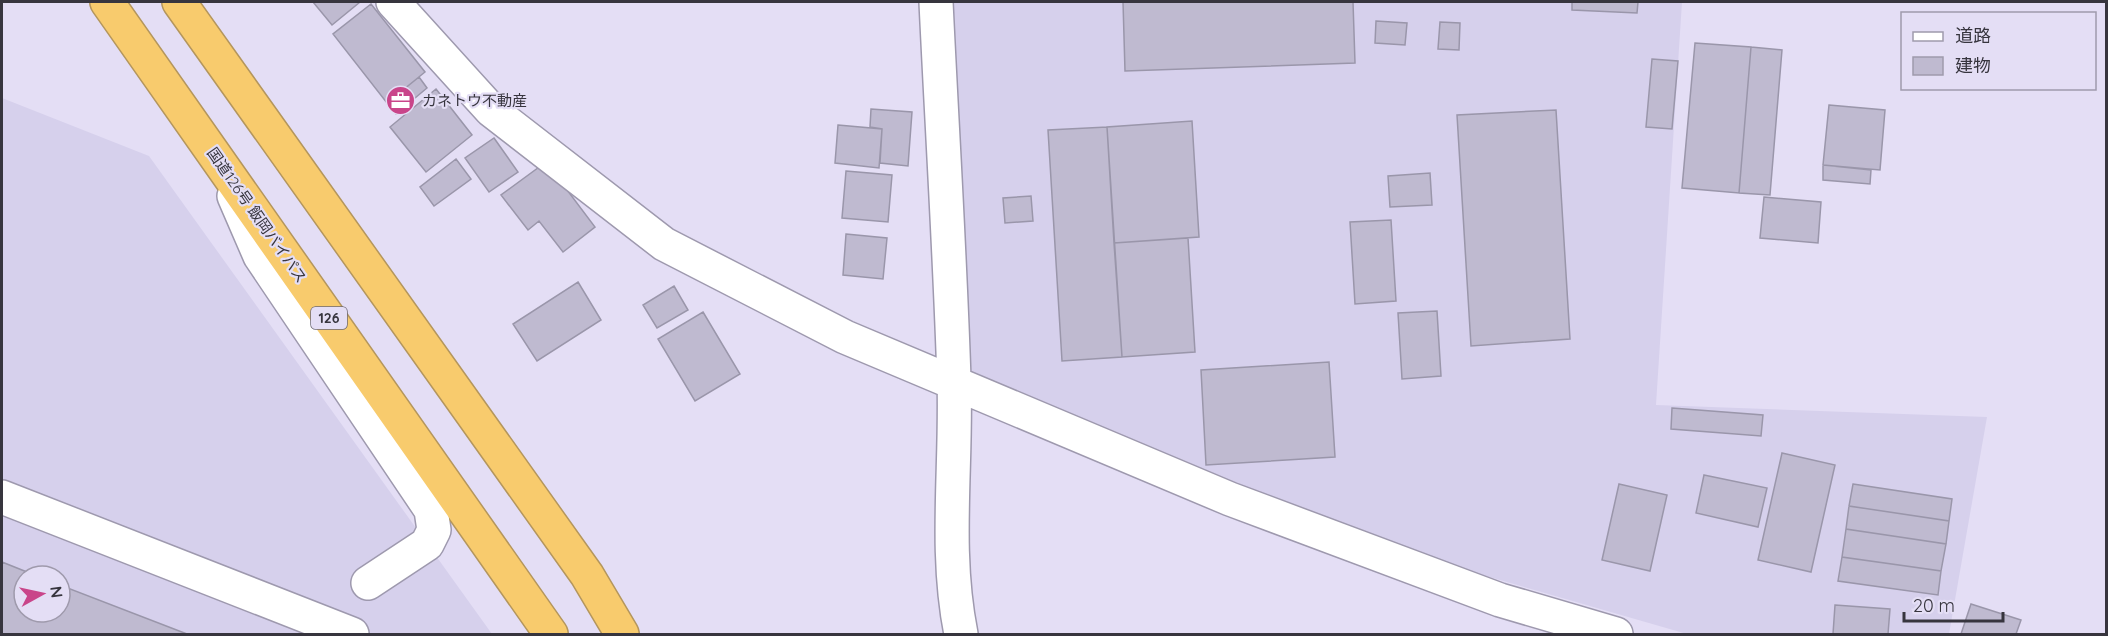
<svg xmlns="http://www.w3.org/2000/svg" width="2108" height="636" viewBox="0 0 2108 636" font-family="Quicksand,'Noto Sans JP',sans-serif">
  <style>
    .built { fill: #d6d0ec; fill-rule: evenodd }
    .building { fill: #bfbad0; stroke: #9a96aa; stroke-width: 1.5 }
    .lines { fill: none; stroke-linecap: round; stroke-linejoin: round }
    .minor-casing { stroke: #9e99ae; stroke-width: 36 }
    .highway-casing { stroke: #b4965d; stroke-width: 36 }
    .minor { stroke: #fff; stroke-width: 33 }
    .highway { stroke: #f8cb6d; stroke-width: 33 }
    .labels { text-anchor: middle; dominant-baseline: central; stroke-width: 4.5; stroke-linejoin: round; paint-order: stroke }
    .shield { fill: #e4def5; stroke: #6b6875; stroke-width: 1.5 }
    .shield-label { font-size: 14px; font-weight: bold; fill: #37353e }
    .poi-label { font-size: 15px; fill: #37353e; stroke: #e4def5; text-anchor: start }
    .street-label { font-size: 15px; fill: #37353e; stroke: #e4def5 }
  </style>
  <rect width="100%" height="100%" fill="#e4def5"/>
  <path class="built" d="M950 2H1682L1656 405 1987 417 1949 634H1687L1379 545 968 374Z
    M2 98 149 156 492 634H2ZM24 576H60V612H24Z"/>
  <path class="building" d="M313 2H360L332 25Z
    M1123 2H1353L1355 63 1125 71Z
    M1572 2H1638L1637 13 1572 10Z
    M371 4 425 72 387 103 333 34Z
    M1376 21 1407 23 1405 45 1375 43Z
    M1440 22 1460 23 1459 50 1438 49Z
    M1695 43 1751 47 1739 193 1682 188Z
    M1751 47 1782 50 1770 195 1739 193Z
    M1652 59 1678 61 1672 129 1646 127Z
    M419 77 427 88 396 114 387 103Z
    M436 89 472 135 426 172 390 127Z
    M1829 105 1885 110 1880 170 1823 165Z
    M871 109 912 112 908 166 880 163 882 129 870 127Z
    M1556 110 1570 339 1471 346 1457 115Z
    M1192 121 1199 237 1114 243 1107 127Z
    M838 125 882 129 879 168 835 163Z
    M1107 127 1122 357 1062 361 1048 130Z
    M494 138 518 172 489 192 465 158Z
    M456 159 471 179 434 206 420 187Z
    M546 162 595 227 563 252 539 221 528 230 501 195Z
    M1823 165 1871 170 1870 184 1823 180Z
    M846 171 892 175 888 222 842 218Z
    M1430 173 1432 205 1390 207 1388 176Z
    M1031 196 1033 221 1005 223 1003 198Z
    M1764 197 1821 202 1818 243 1760 238Z
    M1391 220 1396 301 1355 304 1350 222Z
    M846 234 887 238 883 279 843 275Z
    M1188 238 1195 352 1122 357 1114 243Z
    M578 282 601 320 537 361 513 324Z
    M674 286 688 310 657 328 643 305Z
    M1437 311 1441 376 1402 379 1398 313Z
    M703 312 740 374 695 401 658 339Z
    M1329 362 1335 457 1206 465 1201 370Z
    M1672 408 1763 415 1761 436 1671 429Z
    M1782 453 1835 465 1811 572 1758 560Z
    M1704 475 1767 488 1758 527 1696 513Z
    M1619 484 1667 495 1650 571 1602 560Z
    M1853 484 1952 499 1949 521 1849 506Z
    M1849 506 1949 521 1946 544 1846 529Z
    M1846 529 1946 544 1941 571 1842 557Z
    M1842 557 1941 571 1938 595 1838 581Z
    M2 562 37 576H24V612H60V585L187 634H2Z
    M1971 604 2021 620 2016 634H1961Z
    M1835 605 1890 609 1888 634H1833Z"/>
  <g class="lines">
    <defs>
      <path id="minor" d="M393 2 491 110 664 244 845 337 1230 499 1500 600 1616 634
        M936 2C942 128 950 254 954 380 957 465 944 550 961 634
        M234 196 260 256 431 510 434 530 427 544 368 583
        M2 497 352 634"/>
      <path id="highway" d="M107 2 551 634
        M179 2 587 575 622 634"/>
    </defs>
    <use href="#minor" class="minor-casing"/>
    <use href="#highway" class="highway-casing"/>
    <use href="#minor" class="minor"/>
    <use href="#highway" class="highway"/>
  </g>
  <defs>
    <symbol id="office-disc" viewBox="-11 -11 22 22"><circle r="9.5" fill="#c9458a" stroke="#e4def5"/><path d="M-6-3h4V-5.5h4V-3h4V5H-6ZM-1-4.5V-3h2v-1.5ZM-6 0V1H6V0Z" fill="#fff"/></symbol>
  </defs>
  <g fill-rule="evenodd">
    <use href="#office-disc" x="384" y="84" width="33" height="33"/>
  </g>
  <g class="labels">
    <rect class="shield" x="311" y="307" width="36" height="22" rx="4.5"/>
    <g class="shield-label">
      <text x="329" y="318">126</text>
    </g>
    <g class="poi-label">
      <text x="422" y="100">カネトウ不動産</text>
    </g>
    <g class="street-label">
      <text transform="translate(257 215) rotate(55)">国道126号 飯岡バイパス</text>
    </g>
  </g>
  <rect width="2108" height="636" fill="none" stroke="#37353e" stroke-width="6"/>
  <rect x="1901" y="12" width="195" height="78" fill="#e4def5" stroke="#9f9aac" stroke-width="1.5"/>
  <rect x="1913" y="32" width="30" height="9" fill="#ffffff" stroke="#9f9aac" stroke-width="1.5"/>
  <text x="1955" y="42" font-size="18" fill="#37353e">道路</text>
  <rect x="1913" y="57" width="30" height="18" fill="#bfbad0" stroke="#9f9aac" stroke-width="1.5"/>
  <text x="1955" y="72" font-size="18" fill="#37353e">建物</text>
  <g transform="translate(42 594) rotate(82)"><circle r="28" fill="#e4def5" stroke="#9f9aac" stroke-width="1.5"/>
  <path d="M0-4.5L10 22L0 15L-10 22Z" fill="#c9458a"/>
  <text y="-9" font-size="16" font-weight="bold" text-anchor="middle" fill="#37353e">N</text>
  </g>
  <path d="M1904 612v9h99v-9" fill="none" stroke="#37353e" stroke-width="3"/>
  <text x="1913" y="612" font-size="18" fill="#37353e" stroke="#e4def5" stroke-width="4.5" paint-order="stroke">20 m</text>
</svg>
